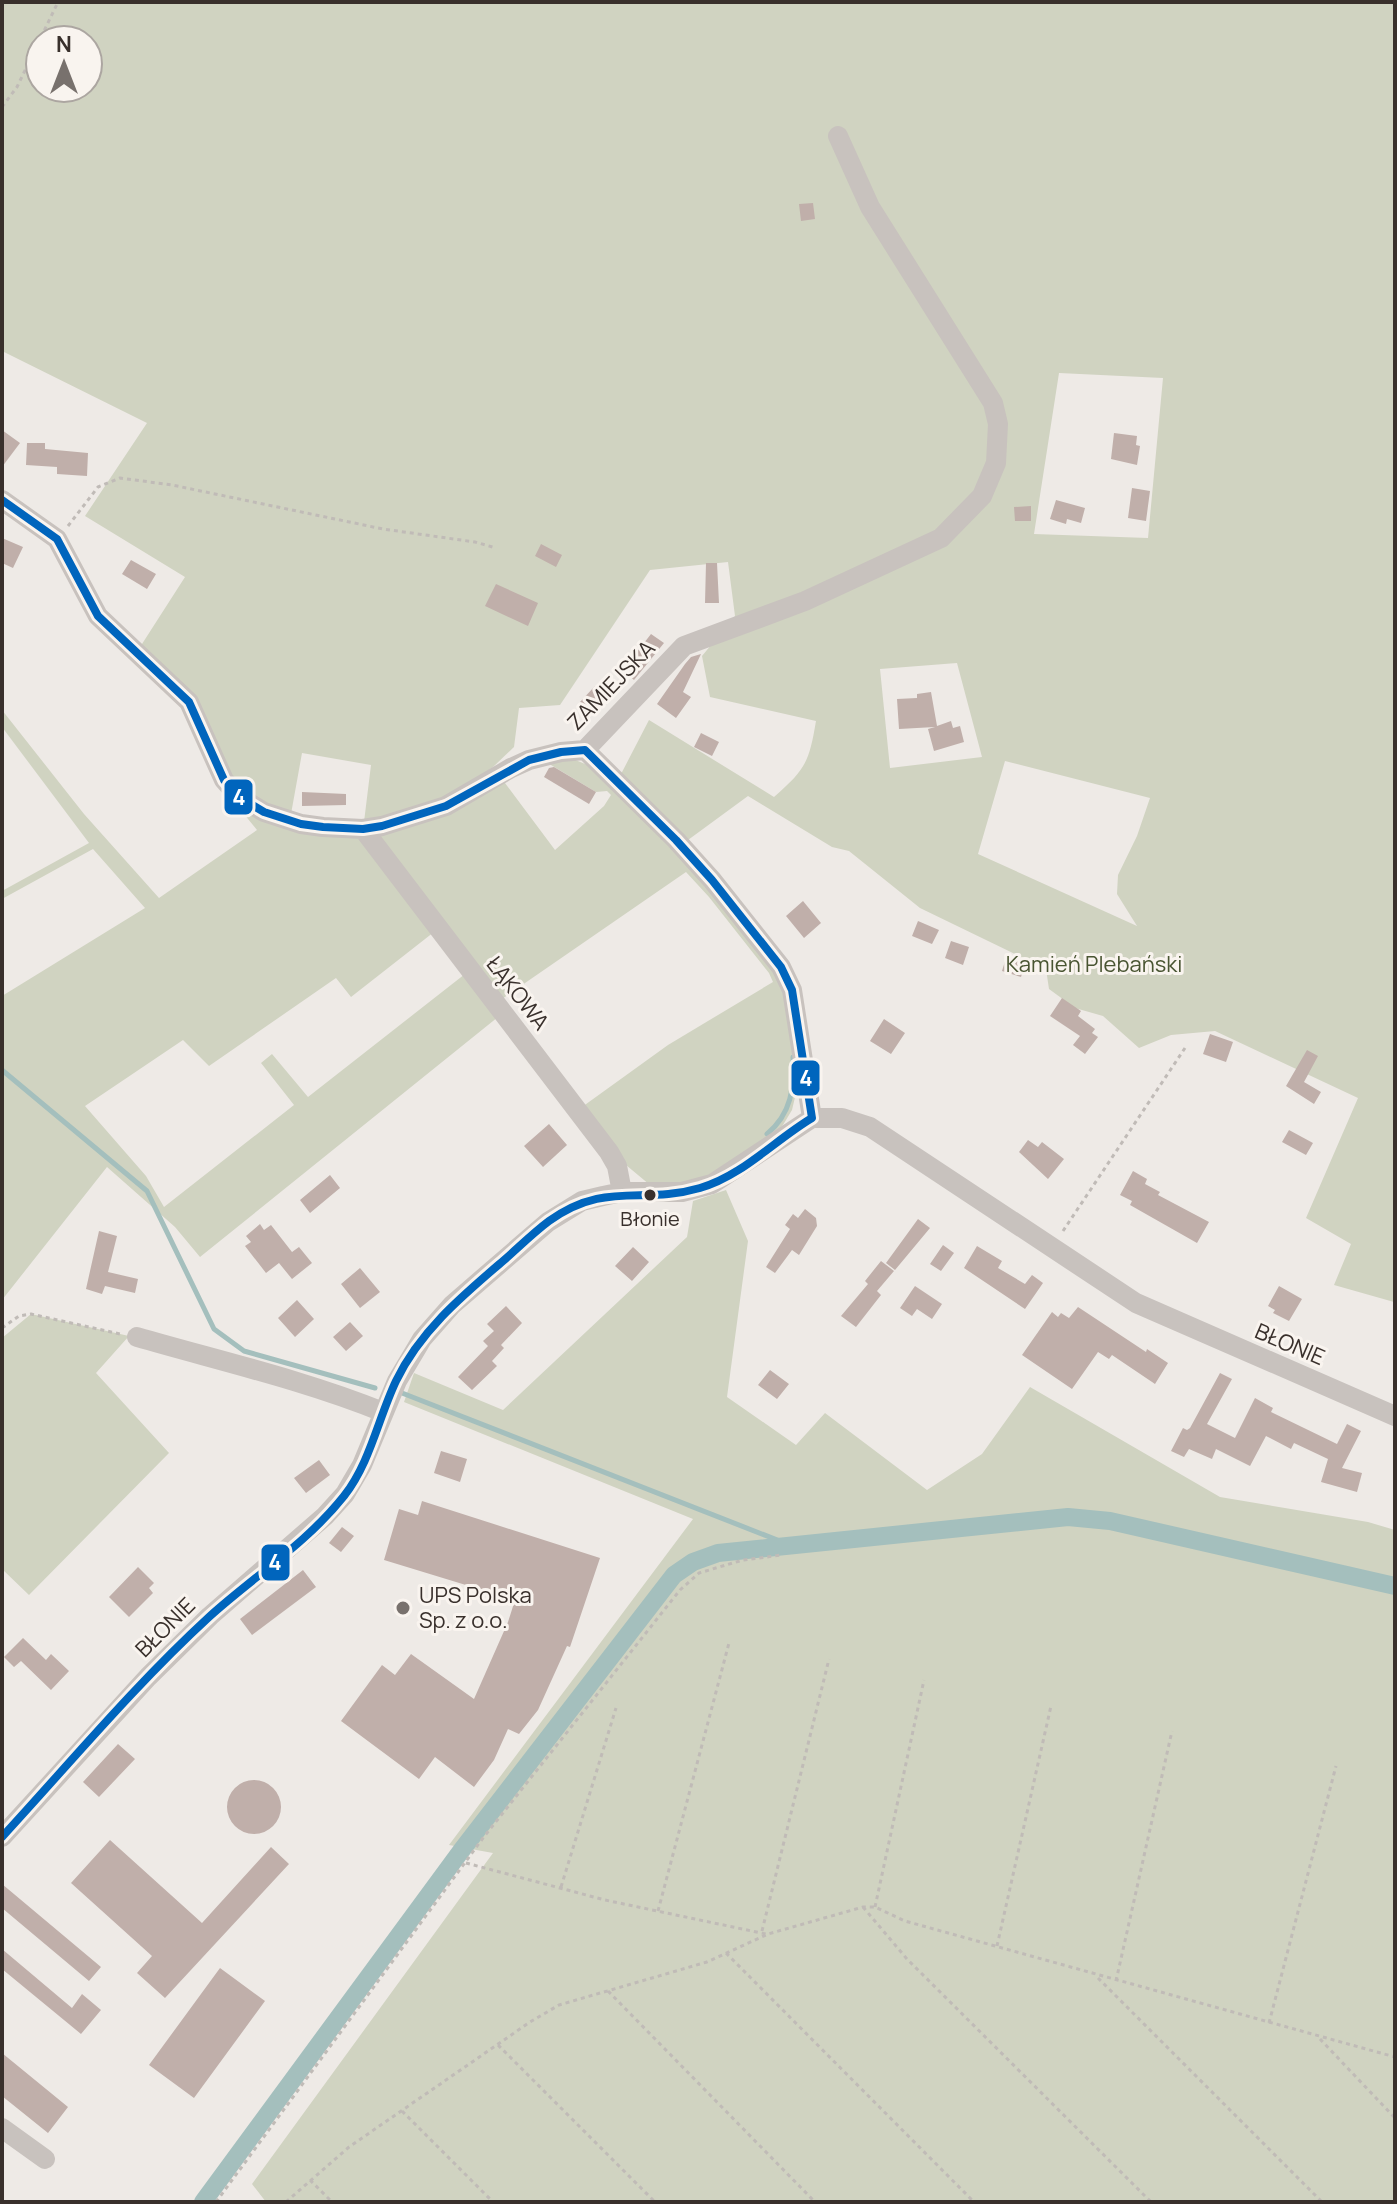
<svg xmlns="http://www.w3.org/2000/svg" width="1397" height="2204" viewBox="0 0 1397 2204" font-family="Manrope,sans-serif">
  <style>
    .green { fill: #d0d3c1; fill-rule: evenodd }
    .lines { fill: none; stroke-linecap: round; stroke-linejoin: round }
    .stream { stroke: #a4bfbd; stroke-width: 5 }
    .canal { stroke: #a4bfbd; stroke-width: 18 }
    .building { fill: #c0afaa }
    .path { stroke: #c0bbb7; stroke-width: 3; stroke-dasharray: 4 4; stroke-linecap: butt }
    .minor { stroke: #c8c2be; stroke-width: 20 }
    .bus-1-casing { stroke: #f9f4ef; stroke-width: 14 }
    .bus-1 { stroke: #0065bd; stroke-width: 8 }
    .bus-dot { fill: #39302c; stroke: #f9f4ef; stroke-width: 3 }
    .poi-dot { fill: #78716d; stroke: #f9f4ef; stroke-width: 3 }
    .labels { text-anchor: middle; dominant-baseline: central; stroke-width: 6; stroke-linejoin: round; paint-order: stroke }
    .bus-label { font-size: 20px; fill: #39302c; stroke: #f9f4ef }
    .street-label { font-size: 22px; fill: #39302c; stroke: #f9f4ef }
    .park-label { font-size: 22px; fill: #495532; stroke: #f9f4ef }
    .poi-label { font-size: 22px; fill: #39302c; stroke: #f9f4ef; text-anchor: start }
    .line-badge { stroke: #f9f4ef; stroke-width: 3 }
    .badge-label { font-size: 22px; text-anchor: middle; font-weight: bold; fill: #fff }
  </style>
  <rect width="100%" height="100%" fill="#eeeae6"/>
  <path class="green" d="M2 2H1395L1394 1302 1334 1285 1351 1244 1306 1218 1358 1098 1215 1031 1171 1035 1139 1048 1103 1016 1075 1008 1049 989 1046 969 920 908 849 851 832 847 748 796 688 840 620 776 649 720 774 797C806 769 809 762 816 721L710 697 702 656 735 616 728 562 650 570 560 705 519 708 514 747 493 767 438 806 364 822 371 765 302 753 291 814 360 835 434 932 351 997 336 978 209 1066 183 1040 85 1106 146 1176 164 1207 294 1105 261 1063 272 1054 308 1097 465 974 498 1017 200 1257 175 1227 107 1167 2 1300V996L145 908 93 849 2 899V891L89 843 2 727V710L84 814 159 898 257 830 230 797 174 691 133 658 185 577 85 516 147 423 2 351ZM40 40H88V88H40ZM1059 373 1163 378 1148 538 1034 534ZM957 663 982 757 890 768 880 669ZM1005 761 1150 798 1137 836 1118 875 1117 894 1137 926 978 854Z
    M549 759H573L590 766 661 830 763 951 787 997 797 1075 796 1093 792 1110 783 1125 773 1135 701 1182 650 1185 626 1165 582 1107 668 1045 773 982 769 973 709 897 686 872 499 1001 372 832 502 779 555 850 604 806 611 795 607 791 596 792 551 765Z
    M726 1190 748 1241 727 1397 796 1445 825 1413 927 1490 982 1454 1030 1387 1220 1497 1368 1522 1395 1530V2202H266L252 2184 493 1853 449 1845 693 1519 404 1402 414 1373 503 1410 687 1237 693 1201Z
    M31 1314 129 1336 96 1373 169 1453 29 1595 2 1569V1338Z"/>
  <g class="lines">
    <path class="stream" d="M2 1070 147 1191 214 1329 244 1351 375 1388
      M767 1134C792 1113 794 1088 793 1057
      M402 1393 790 1545"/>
    <path class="canal" d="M203 2202 461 1851 674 1575 693 1562 718 1553 1068 1517 1110 1521 1395 1586"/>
  </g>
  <path class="building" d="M813 203 815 219 801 221 799 204Z
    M2 430 20 443 2 467Z
    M1114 433 1137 436 1136 445 1140 446 1137 465 1111 459Z
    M27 443H45V449L88 453 87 476 57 474V467L26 465Z
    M1132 488 1150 491 1146 521 1128 518Z
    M1056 500 1085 508 1081 523 1067 519 1066 524 1050 519Z
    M1031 506V521H1015L1014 507Z
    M2 538 23 547 13 568 2 563Z
    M541 544 562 555 556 567 535 556Z
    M131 560 156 574 147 589 122 574Z
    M706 563H717L719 603H705Z
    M496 584 538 603 528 626 485 606Z
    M651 634 664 643 634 680 623 670Z
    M701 654 683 692 691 697 676 718 657 704 685 664 691 657Z
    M595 686 609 699 594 715 580 702Z
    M931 692 937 726 951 721 953 728 960 726 964 742 934 751 928 729 935 727 899 729 897 699 917 698V694Z
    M701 733 719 742 712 756 694 747Z
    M554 767 596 792 589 804 544 777 549 768Z
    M302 792 346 794V805L302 806Z
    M803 901 821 923 804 938 786 916Z
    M918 921 939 930 932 944 912 936Z
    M951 941 969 947 963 965 945 958Z
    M1006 958 1025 964 1021 977 1002 971Z
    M1062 998 1081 1011 1078 1016 1095 1029 1092 1033 1098 1037 1085 1054 1073 1045 1080 1036 1050 1016Z
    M884 1019 905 1033 891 1054 870 1041Z
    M1210 1034 1233 1042 1226 1062 1203 1054Z
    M1307 1050 1318 1056 1304 1082 1321 1092 1314 1104 1286 1086Z
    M549 1124 567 1145 543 1167 524 1146Z
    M1289 1130 1313 1143 1306 1155 1282 1142Z
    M1028 1140 1038 1147 1042 1142 1064 1159 1048 1179 1019 1152Z
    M1133 1171 1147 1179 1145 1184 1160 1192 1158 1195 1209 1222 1197 1243 1130 1205 1132 1201 1120 1195Z
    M330 1175 340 1188 310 1213 300 1200Z
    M805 1209 816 1218 817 1226 799 1255 792 1250 775 1273 766 1267 790 1229 785 1225 793 1214 798 1218Z
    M918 1219 930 1228 895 1270 886 1263Z
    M260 1224 264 1230 271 1225 292 1252 299 1247 312 1263 292 1279 279 1263 266 1273 245 1246 251 1242 246 1236Z
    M99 1231 117 1236 108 1272 138 1279 135 1293 105 1286 102 1294 86 1289Z
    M943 1245 954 1253 941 1271 930 1264Z
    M977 1246 1002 1261 998 1268 1025 1284 1032 1275 1043 1283 1025 1309 964 1268Z
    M633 1247 649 1262 632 1281 615 1266Z
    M881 1261 894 1271 877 1291 874 1288 881 1295 856 1327 841 1316 868 1284 865 1281Z
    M360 1268 380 1292 360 1308 341 1284Z
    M915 1286 942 1304 932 1319 917 1309 912 1316 900 1308Z
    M1279 1286 1302 1299 1289 1321 1273 1313 1275 1310 1268 1306Z
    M297 1300 314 1319 295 1337 278 1318Z
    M506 1306 522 1323 501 1345 504 1348 492 1361 497 1366 472 1390 458 1377 488 1346 483 1341 494 1331 487 1324Z
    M1078 1307 1146 1352 1147 1349 1168 1363 1155 1384 1112 1355 1109 1359 1098 1352 1072 1389 1022 1355 1052 1312 1058 1317 1061 1313 1069 1318Z
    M350 1322 363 1336 346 1351 333 1337Z
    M770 1370 789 1384 777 1399 758 1385Z
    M1220 1373 1232 1379 1207 1424 1235 1438 1255 1398 1273 1408 1271 1412 1337 1444 1347 1424 1361 1431 1342 1468 1362 1473 1357 1492 1321 1482 1328 1459 1294 1443 1291 1449 1266 1436 1250 1466 1216 1449 1212 1459 1189 1449 1184 1457 1171 1451 1183 1428 1187 1430 1190 1428Z
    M441 1451 467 1459 460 1482 434 1473Z
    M319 1460 330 1475 306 1493 294 1478Z
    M422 1501 600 1558 570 1647 567 1646 538 1710 519 1734 508 1729 494 1760 474 1787 435 1757 419 1779 341 1721 382 1665 395 1675 411 1654 474 1699 508 1622 515 1600 384 1560 399 1509 418 1515Z
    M342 1527 354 1536 341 1552 329 1543Z
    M138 1567 154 1583 149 1588 153 1593 129 1617 109 1597Z
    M303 1570 316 1587 252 1635 240 1619Z
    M23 1638 46 1660 51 1654 69 1671 51 1690 21 1661 14 1667 4 1657Z
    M118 1744 135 1759 99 1797 83 1782Z
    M227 1807a27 27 0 1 1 54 0a27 27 0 1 1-54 0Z
    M110 1840 202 1923 271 1847 289 1864 165 1998 137 1973 152 1956 71 1883Z
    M2 1884 101 1967 89 1981 2 1908Z
    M2 1949 72 2008 82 1994 101 2010 81 2034 2 1969Z
    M220 1968 265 2001 194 2098 149 2065Z
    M2 2053 68 2107 48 2133 2 2096Z"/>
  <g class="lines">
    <path class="path" d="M2 107 17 87 58 2
      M68 526 98 487 120 478 172 485 383 529 475 542 496 548
      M1063 1231 1185 1048
      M2 1328 19 1316 31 1314 120 1334
      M466 1863 605 1900 766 1934
      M561 1887 616 1708
      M863 1907 907 1959 1151 2202
      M875 1907 924 1680
      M658 1911 729 1643
      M762 1931 829 1659
      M997 1946 1051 1706
      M726 1953 974 2202
      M1098 1978 1322 2202
      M1116 1981 1172 1731
      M608 1991 815 2202
      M1269 2023 1336 1766
      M1320 2039 1395 2118
      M498 2045 655 2202
      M402 2111 493 2202
      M310 2180 332 2202
      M216 2202 483 1838 680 1590 699 1573 743 1560 782 1555
      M286 2202 349 2147 530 2022 559 2005 707 1962 768 1934 863 1907H875L905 1921 1395 2057"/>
    <path class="minor" d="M2 500 57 539 98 616 189 702 224 780 239 797 264 812 301 824 323 827 363 829 382 826 446 806 511 768 529 760 561 752 585 750 684 646 805 601 941 538 982 496 996 463 998 424 993 403 870 207 838 136
      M585 750 676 840 712 880 781 967 792 990 812 1118
      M363 829 609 1152 617 1166 622 1192
      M137 1337C220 1361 304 1380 383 1412
      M2 1837 148 1677 210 1616 325 1516 345 1494 362 1465 397 1381 422 1339 452 1305 548 1222 582 1201 603 1196 622 1192H682L712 1184 812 1118H842L870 1127 1136 1303 1395 1416
      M2 2128 45 2159"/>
    <defs>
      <path id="bus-1" d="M2 500 57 539 98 616 189 702 224 780 239 797 264 812 301 824 323 827 363 829 382 826 446 806 529 760 561 752 585 750 676 840 712 880 781 967 792 990 812 1118C775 1140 742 1176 700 1188 642 1205 606 1180 549 1221 533 1233 519 1247 503 1261 462 1296 420 1331 396 1381 378 1419 370 1463 344 1496 306 1544 253 1577 209 1617 135 1685 70 1763 2 1837"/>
    </defs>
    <use href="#bus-1" class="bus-1-casing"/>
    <use href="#bus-1" class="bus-1"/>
  </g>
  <circle class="bus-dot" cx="650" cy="1195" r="7"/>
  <circle class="poi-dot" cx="403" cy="1608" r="8"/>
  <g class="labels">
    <g class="bus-label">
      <text x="650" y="1218">Błonie</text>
    </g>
    <g class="street-label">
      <text transform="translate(611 685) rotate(-46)">ZAMIEJSKA</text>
      <text transform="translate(518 993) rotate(52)">ŁĄKOWA</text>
      <text transform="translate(1290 1344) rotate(23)">BŁONIE</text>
      <text transform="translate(165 1627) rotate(-45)">BŁONIE</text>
    </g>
    <g class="park-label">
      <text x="1094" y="964">Kamień Plebański</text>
    </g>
    <g class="poi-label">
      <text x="419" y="1595">UPS Polska<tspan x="419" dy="25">Sp. z o.o.</tspan></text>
    </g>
  </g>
  <g class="line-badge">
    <rect x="223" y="778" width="31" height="38" rx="8" fill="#0065bd"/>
    <rect x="790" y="1059" width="31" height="38" rx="8" fill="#0065bd"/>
    <rect x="260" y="1543" width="31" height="39" rx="8" fill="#0065bd"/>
  </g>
  <g class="badge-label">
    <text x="239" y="805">4</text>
    <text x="806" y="1086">4</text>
    <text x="275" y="1570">4</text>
  </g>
  <rect width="1397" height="2204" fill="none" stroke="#39302c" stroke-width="8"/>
  <g transform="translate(64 64)"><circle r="38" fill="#f9f4ef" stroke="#aca6a1" stroke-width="2"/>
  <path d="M0-6L14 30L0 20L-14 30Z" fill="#78716d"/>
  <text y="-12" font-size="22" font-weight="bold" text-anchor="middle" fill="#39302c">N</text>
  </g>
</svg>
